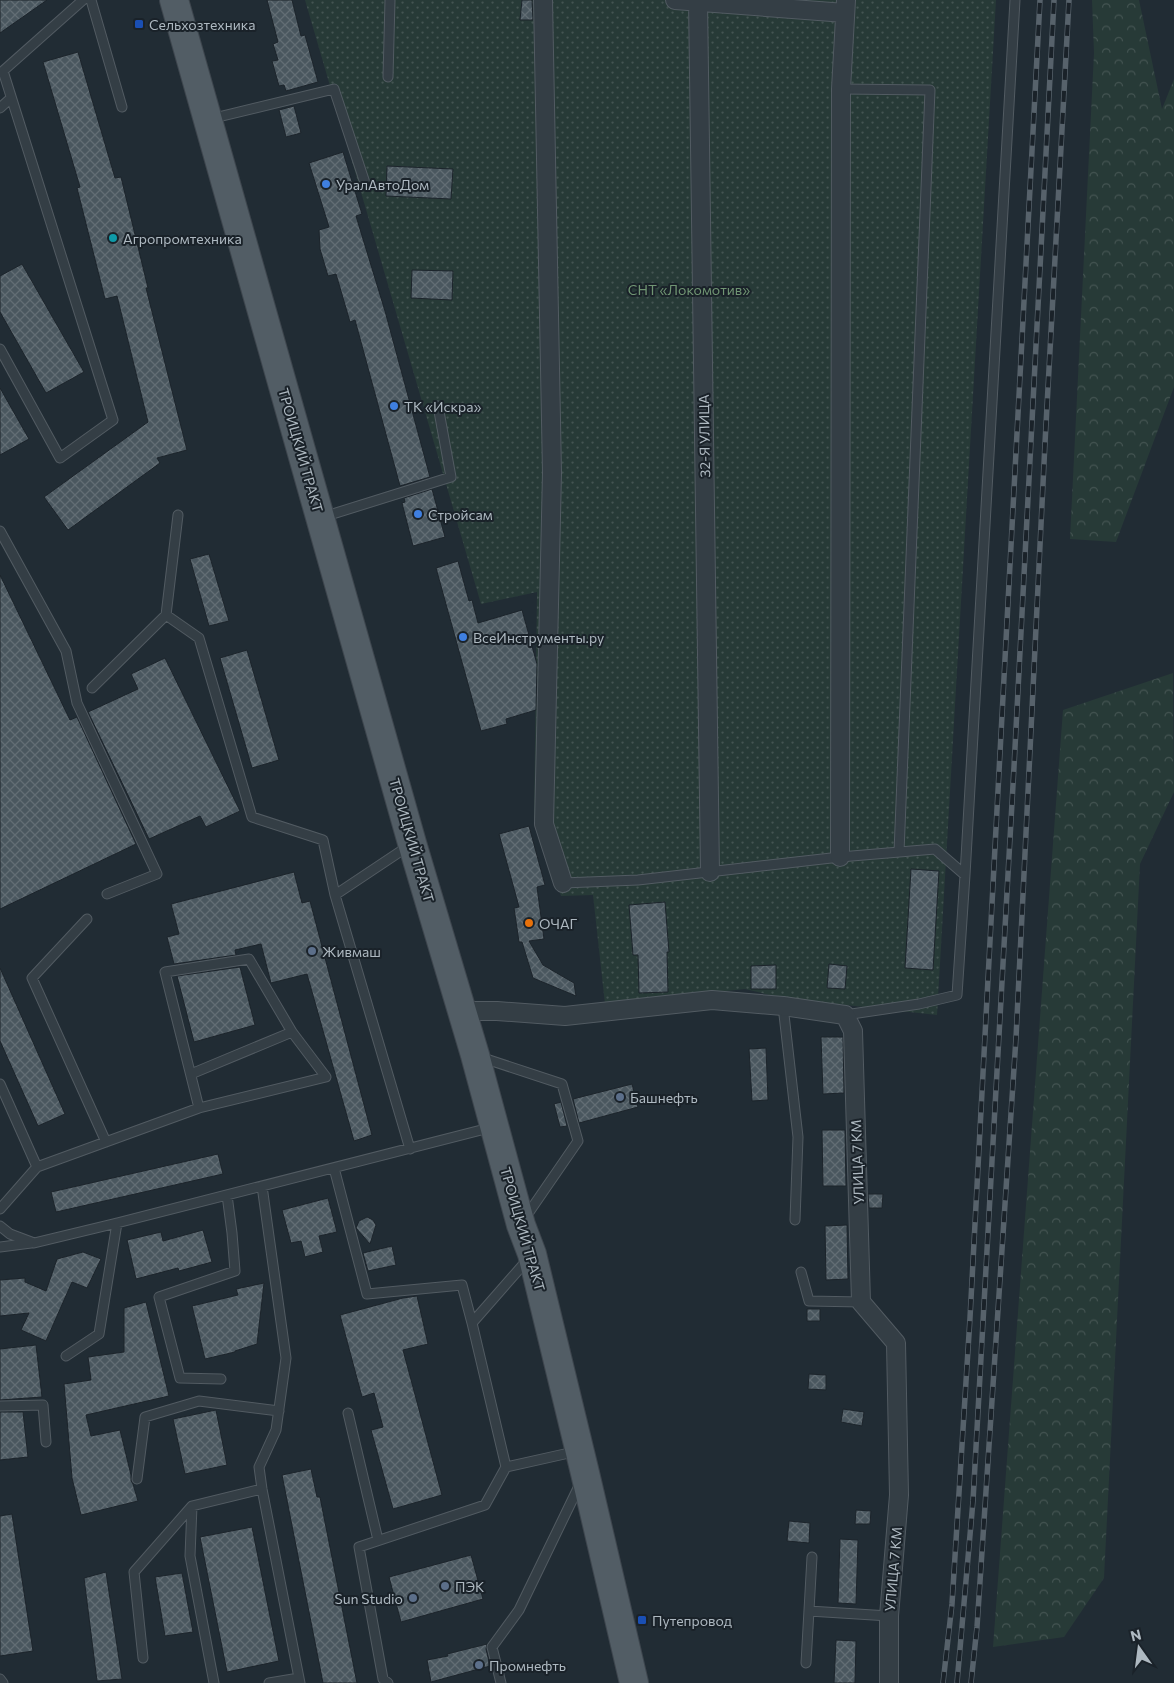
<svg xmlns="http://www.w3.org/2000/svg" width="1174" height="1683" viewBox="0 0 1174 1683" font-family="Commissioner,sans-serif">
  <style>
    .grass { fill: url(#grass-dots) }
    .forest { fill: url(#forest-crowns) }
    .building { fill: url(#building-cross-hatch); stroke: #1c242b }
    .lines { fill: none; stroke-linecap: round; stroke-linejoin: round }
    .service-casing { stroke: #525b62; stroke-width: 11 }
    .minor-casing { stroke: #525b62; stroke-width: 20 }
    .primary-casing { stroke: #3e464e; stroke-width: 30 }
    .service { stroke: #343e45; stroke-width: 9 }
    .minor { stroke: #343e45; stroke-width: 18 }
    .primary { stroke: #525d65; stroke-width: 28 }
    .rail-casing { stroke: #57626b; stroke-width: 5.5 }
    .rail { stroke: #1a2229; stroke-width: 4; stroke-dasharray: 11; stroke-linecap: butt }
    .transit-dot { fill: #1a4fb4; stroke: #1a2229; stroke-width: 2 }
    .shop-dot { fill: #3f7fe0; stroke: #1a2229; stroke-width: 2 }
    .culture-dot { fill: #0f9aa8; stroke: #1a2229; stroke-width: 2 }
    .food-dot { fill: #e8710a; stroke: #1a2229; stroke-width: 2 }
    .service-dot { fill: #5c6f8a; stroke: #1a2229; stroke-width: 2 }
    .labels { text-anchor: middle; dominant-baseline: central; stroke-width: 4; stroke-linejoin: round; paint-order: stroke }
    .poi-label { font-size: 14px; fill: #aeb9c1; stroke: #1a2229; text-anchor: start }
    .park-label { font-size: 14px; fill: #709573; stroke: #1a2229 }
    .street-label { font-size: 14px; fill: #aeb9c1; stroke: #1a2229 }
  </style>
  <defs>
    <pattern id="grass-dots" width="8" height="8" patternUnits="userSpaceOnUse" patternTransform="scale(1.25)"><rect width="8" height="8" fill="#273a37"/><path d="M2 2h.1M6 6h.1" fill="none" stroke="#445452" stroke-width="1.8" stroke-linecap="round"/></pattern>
    <pattern id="forest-crowns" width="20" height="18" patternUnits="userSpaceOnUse" patternTransform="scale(1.25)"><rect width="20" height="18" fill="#273a37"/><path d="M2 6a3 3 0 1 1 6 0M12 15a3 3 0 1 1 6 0" fill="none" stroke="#445452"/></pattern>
    <pattern id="building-cross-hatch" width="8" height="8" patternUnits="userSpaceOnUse" patternTransform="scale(1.25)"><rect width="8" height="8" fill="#4a575f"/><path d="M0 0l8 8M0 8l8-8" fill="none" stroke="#626d74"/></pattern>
  </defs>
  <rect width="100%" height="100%" fill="#212c34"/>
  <path class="grass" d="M305 0H996L937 1015 782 998 745 989 605 1004 593 895 561 896 534 818 537 592 481 604Z"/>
  <path class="forest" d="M1092 0H1139L1162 109 1174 79V387L1116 542 1070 539 1094 53Z
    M1173 673 1174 792 1140 864 1104 1578 1064 1637 993 1647 1063 710Z"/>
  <path class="building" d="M0 0H47L0 33Z
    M267 0H292L301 36 305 35 318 82 286 91 284 85 279 86 272 61 278 60 273 44 278 42Z
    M522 0H532L533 20H520Z
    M78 52 115 178 121 177 148 288H146L187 450 157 458 160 463 68 530 44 497 148 422 117 296 105 299 77 188 80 187 43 62Z
    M294 106 301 133 286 137 279 110Z
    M343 152 362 214 356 216 385 311 430 477 400 486 355 320 350 322 336 274 328 276 320 249 319 230 329 227 309 163Z
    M387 166 453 169 451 199 386 196Z
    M22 264 84 372 46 393 0 312V276Z
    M412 270 453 271 452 300 411 298Z
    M0 388 29 439 0 455Z
    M432 489 445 537 413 546 402 503 405 502 404 498Z
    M209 554 229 621 209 626 190 559Z
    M458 561 469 601 472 600 478 623 522 610 537 664 536 710 506 719 507 724 481 731 436 568Z
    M0 575 70 720 77 717 136 844 0 909Z
    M247 650 279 760 252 768 220 658Z
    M165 658 240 811 206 827 200 816 149 839 88 712 138 689 131 674Z
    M529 826 545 885 537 887 544 939 529 941 543 965 574 983 576 996 533 978 522 942H519L514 908 519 907 499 834Z
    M911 869 939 871 933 970 905 968Z
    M294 872 302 903 310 901 372 1135 354 1141 307 974 271 983 261 944 235 950 236 955 174 964 167 937 179 934 171 904Z
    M665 902 669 952H667L668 992 639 993 638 955H633L629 905Z
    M829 964 847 966 845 989 827 988Z
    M776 965V989H751V966Z
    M240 967 255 1025 194 1042 177 976Z
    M0 968 65 1114 38 1126 0 1041Z
    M821 1037H843L844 1093 823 1094Z
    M766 1048 768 1100 752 1101 749 1049Z
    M632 1084 638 1107 579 1123 573 1099Z
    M561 1102 567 1126 560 1127 554 1104Z
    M822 1130H845L846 1186H823Z
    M218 1154 223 1174 56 1212 51 1192Z
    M868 1194H883L882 1208H869Z
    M328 1198 337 1232 319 1236 323 1252 305 1257 301 1241 291 1243 282 1210Z
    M367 1217 373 1220 376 1225 370 1244 356 1228 359 1221Z
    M847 1225 848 1279 826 1280 825 1226Z
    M203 1230 212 1262 179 1271 178 1268 136 1279 127 1240 161 1232 163 1241Z
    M392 1246 396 1265 368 1271 363 1253Z
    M83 1252 101 1259 87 1288 72 1282 46 1341 21 1330 29 1313 0 1316V1280L25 1278V1282L46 1291 57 1259Z
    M264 1283 257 1344 235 1351V1352L205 1359 192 1306 238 1295 236 1289Z
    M417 1296 428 1344 403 1350 442 1495 393 1509 371 1430 383 1427 374 1393 362 1397 340 1315 403 1298Z
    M146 1302 169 1396 86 1415 91 1436 120 1430 131 1475V1481L133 1484 138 1501 81 1515 72 1478 64 1384 91 1380 88 1357 124 1352V1308Z
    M807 1309H820V1321H807Z
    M36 1345 42 1397 0 1400V1349Z
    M809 1374 826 1375V1390L808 1389Z
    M843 1409 864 1412 862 1426 841 1422Z
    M216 1410 227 1465 185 1474 173 1419Z
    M0 1412H23L28 1457 0 1460Z
    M311 1469 317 1497H320L357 1683H323L282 1475Z
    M856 1510 871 1511 870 1524H855Z
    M12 1514 33 1651 0 1656V1516Z
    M789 1521 810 1523 809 1543 787 1541Z
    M252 1527 279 1661 227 1672 200 1537Z
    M840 1539 858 1540 856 1604 838 1603Z
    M471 1555 483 1599 401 1622 389 1577Z
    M106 1572 122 1679 97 1681 84 1578Z
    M182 1573 193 1632 165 1636 155 1577Z
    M836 1640 856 1641 855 1683H834Z
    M487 1644 486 1649 490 1666 431 1682 427 1660 448 1656 447 1654Z"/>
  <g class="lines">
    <defs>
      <path id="service" d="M91 0 122 107
        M388 77 390 0
        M841 89 930 90 899 852
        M0 108 11 98
        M210 119 334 89 365 183
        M0 349 60 458 113 420 3 71 83 0
        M323 517 451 477 438 406
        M0 531 66 651 77 703 157 874 107 894
        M166 615 199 638 252 817 323 840 335 895
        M92 688 166 615 178 515
        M410 845 335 895 410 1149
        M965 875 1015 0
        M563 883 638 880 840 857 935 849 965 875 957 995 919 1004 845 1015
        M87 919 32 978 106 1142
        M783 1006 798 1137 795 1220
        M480 1057 562 1084 578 1141 525 1218
        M191 1074 292 1032
        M0 1084 37 1167
        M334 1168 367 1294 462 1285 472 1323
        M262 1186 286 1358 276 1430 259 1467 262 1489 300 1683
        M0 1209 37 1167 199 1108 165 972 249 959 292 1032 326 1077 199 1108
        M0 1226 10 1234 34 1243 117 1223 493 1127
        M0 1247 31 1243
        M529 1258 472 1323 506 1467 578 1451
        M801 1272 809 1301 861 1302
        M66 1356 99 1334 117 1223
        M221 1379 180 1378 159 1297 235 1271 232 1233 227 1195
        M0 1406 43 1405 46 1442
        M348 1413 378 1540
        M137 1479 145 1417 199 1401 279 1411
        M809 1611 889 1616
        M143 1658 134 1572 192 1506
        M806 1663 812 1557
        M0 1679 3 1683
        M214 1683 190 1556 192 1506 262 1489
        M269 1683 299 1678
        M388 1683 383 1679 359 1547 485 1505 506 1467
        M501 1683 492 1647 519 1610 580 1484"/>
      <path id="minor" d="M543 0 552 473 544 824 563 883
        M675 0 845 13
        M698 0 710 872
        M840 857 841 89 846 0
        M462 1011H497L565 1016 712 1000 783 1006 845 1015 853 1031 861 1302 896 1343 899 1495 889 1616V1683"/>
      <path id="primary" d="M174 0 412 843 475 1055 521 1225 532 1254 585 1473 634 1683"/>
    </defs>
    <use href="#service" class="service-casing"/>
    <use href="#minor" class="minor-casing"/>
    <use href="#primary" class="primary-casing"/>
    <use href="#service" class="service"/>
    <use href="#minor" class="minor"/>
    <use href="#primary" class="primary"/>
    <defs>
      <path id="rail" d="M943 1683 952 1604 970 1318 1040 0
        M957 1683 973 1501 1014 767 1054 0
        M971 1683 977 1627 1016 1038 1045 443 1069 0"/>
    </defs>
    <use href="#rail" class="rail-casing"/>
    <use href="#rail" class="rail"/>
  </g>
  <g class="transit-dot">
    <rect x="134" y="19" width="10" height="10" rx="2.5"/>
    <rect x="637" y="1615" width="10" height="10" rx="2.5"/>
  </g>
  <g class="shop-dot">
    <circle cx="326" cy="184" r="5"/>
    <circle cx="394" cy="406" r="5"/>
    <circle cx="418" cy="514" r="5"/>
    <circle cx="463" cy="637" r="5"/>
  </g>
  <circle class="culture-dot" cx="113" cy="238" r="5"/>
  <circle class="food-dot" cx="529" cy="923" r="5"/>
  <g class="service-dot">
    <circle cx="312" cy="951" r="5"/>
    <circle cx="620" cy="1097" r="5"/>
    <circle cx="445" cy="1586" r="5"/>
    <circle cx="413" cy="1598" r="5"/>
    <circle cx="479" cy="1665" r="5"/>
  </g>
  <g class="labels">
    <g class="poi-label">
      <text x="149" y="24">Сельхозтехника</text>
      <text x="336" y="184">УралАвтоДом</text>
      <text x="123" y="238">Агропромтехника</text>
      <text x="404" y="406">ТК «Искра»</text>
      <text x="428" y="514">Стройсам</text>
      <text x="473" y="637">ВсеИнструменты.ру</text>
      <text x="539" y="923">ОЧАГ</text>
      <text x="322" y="951">Живмаш</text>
      <text x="630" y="1097">Башнефть</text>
      <text x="455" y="1586">ПЭК</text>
      <text x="403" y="1598" text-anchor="end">Sun Studio</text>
      <text x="652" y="1620">Путепровод</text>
      <text x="489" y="1665">Промнефть</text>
    </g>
    <g class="park-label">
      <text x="689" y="289">СНТ «Локомотив»</text>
    </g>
    <g class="street-label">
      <text transform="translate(704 436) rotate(-91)">32-Я УЛИЦА</text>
      <text transform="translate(301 450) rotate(74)">ТРОИЦКИЙ ТРАКТ</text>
      <text transform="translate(412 840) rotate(74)">ТРОИЦКИЙ ТРАКТ</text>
      <text transform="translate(857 1162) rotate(-92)">УЛИЦА 7 КМ</text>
      <text transform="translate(523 1229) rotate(74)">ТРОИЦКИЙ ТРАКТ</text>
      <text transform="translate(893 1569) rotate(-85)">УЛИЦА 7 КМ</text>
    </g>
  </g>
  <g transform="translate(1139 1648) rotate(346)" stroke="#1a2229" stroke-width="4" paint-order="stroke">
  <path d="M0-4L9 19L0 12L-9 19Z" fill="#aeb9c1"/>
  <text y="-8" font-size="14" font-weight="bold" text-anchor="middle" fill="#aeb9c1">N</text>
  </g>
</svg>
